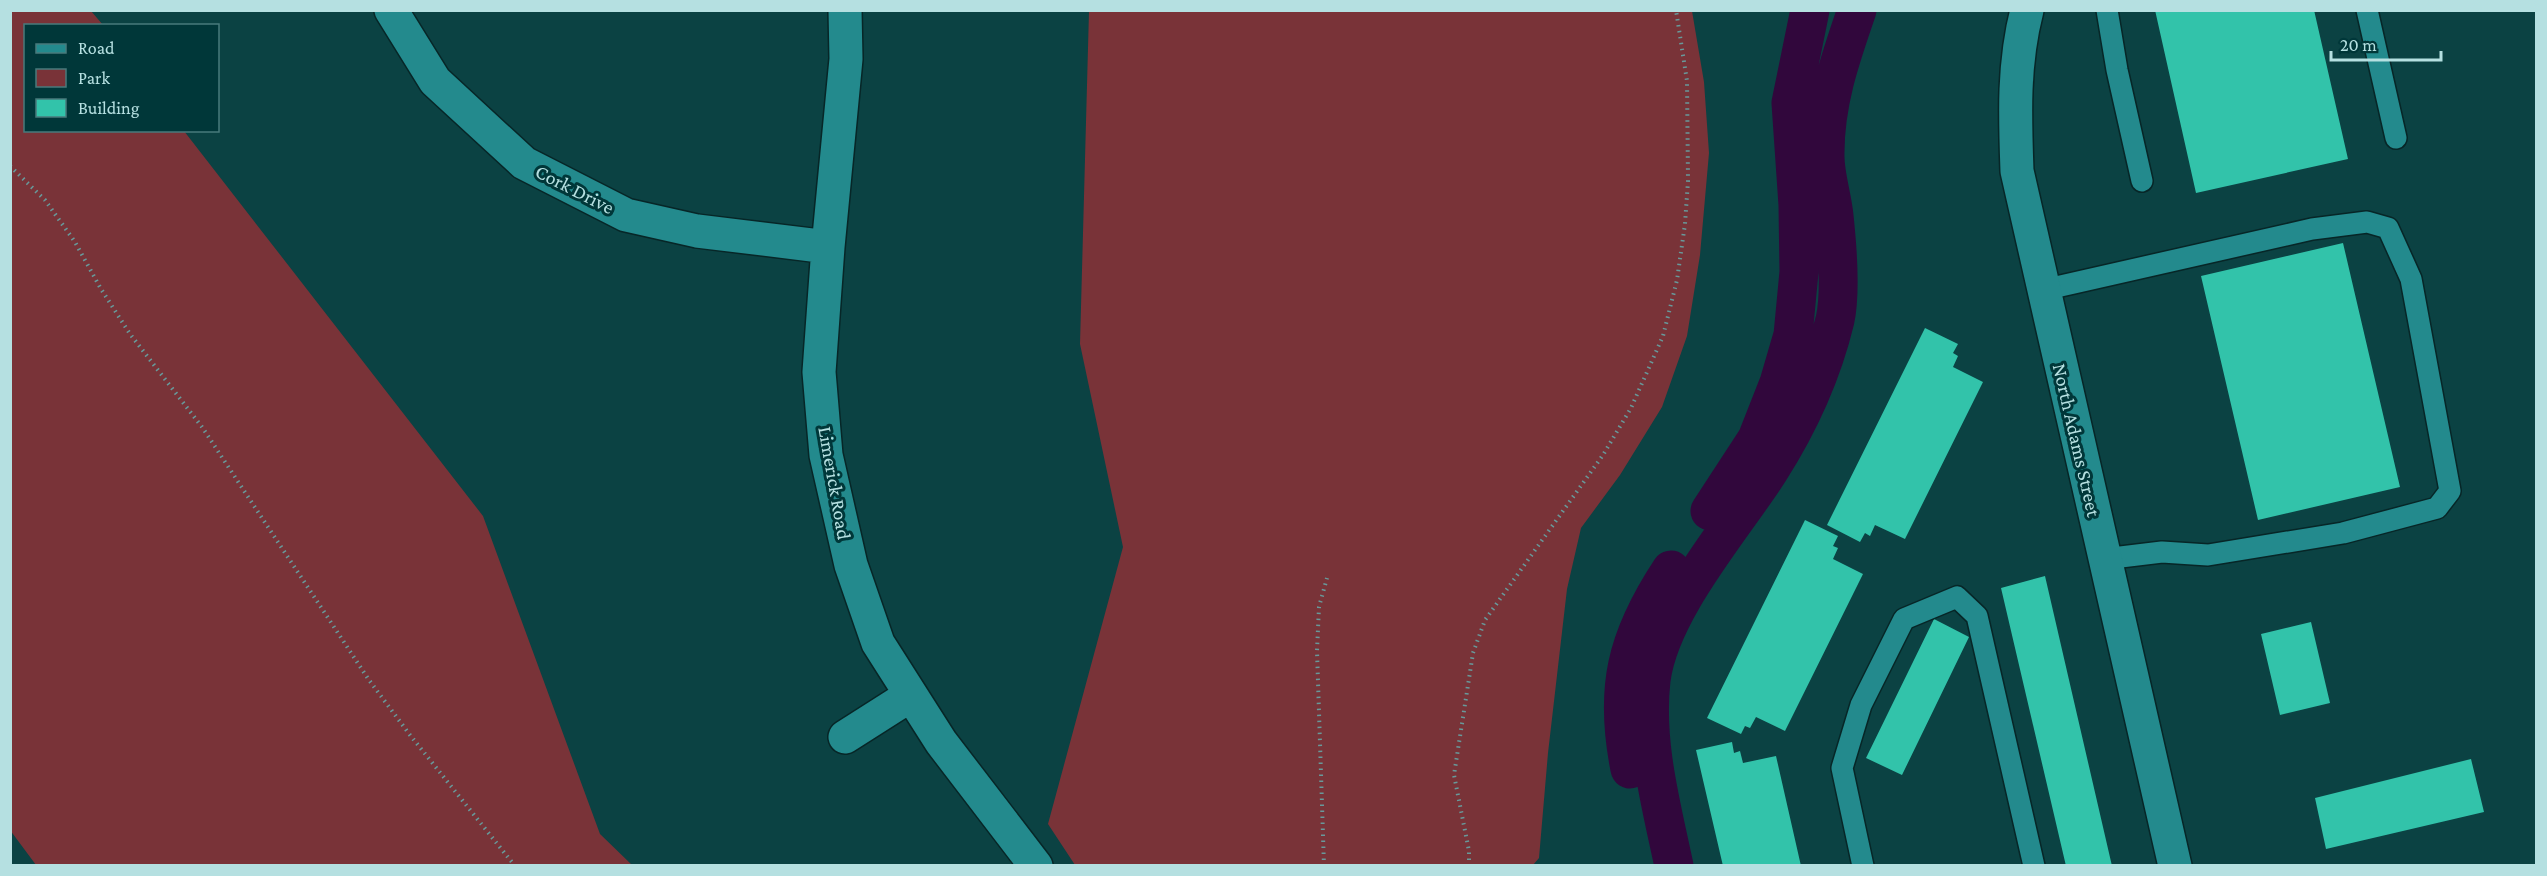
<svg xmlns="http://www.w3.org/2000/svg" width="2547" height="876" viewBox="0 0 2547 876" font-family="'Crimson Pro',serif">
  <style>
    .green { fill: #793338 }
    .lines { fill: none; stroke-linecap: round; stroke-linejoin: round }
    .canal { stroke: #31073c; stroke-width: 39 }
    .building { fill: #32c3aa }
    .service-casing { stroke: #072627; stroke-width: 24 }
    .minor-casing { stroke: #072627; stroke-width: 36 }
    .path { stroke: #68999a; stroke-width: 4; stroke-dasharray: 1.5 4.5; stroke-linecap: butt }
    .service { stroke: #238a8d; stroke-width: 21 }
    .minor { stroke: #238a8d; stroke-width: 33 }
    .labels { text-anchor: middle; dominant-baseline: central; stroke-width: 6; stroke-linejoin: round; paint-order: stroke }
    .street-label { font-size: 20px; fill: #b5e0e1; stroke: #003739 }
  </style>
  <rect width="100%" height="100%" fill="#0b4243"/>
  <path class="green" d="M10 11H91L103 25 26 26V130L184 131 483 516 600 834 632 865H36L10 830Z
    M1089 11H1692L1704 82 1709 153 1700 255 1687 336 1662 407 1620 475 1581 528 1567 589 1548 753 1539 858 1533 865H1075L1048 824 1123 547 1080 344Z"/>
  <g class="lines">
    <path class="canal" d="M1710 511 1757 439 1779 383 1793 335 1799 272 1798 205 1791 103 1810 10
      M1630 769C1614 689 1626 638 1671 570
      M1674 866C1661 804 1644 743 1651 680 1660 610 1731 530 1769 471 1799 424 1822 374 1835 320 1841 293 1837 244 1834 216 1832 196 1825 176 1825 157 1824 105 1840 59 1857 10"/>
  </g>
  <path class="building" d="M2155 10H2314L2348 159 2196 193Z
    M2343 243 2400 487 2258 520 2201 276Z
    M1925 328 1958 344 1953 353 1958 356 1953 367 1983 382 1905 539 1875 525 1870 536 1865 533 1860 542 1827 525Z
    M1805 520 1838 536 1833 546 1838 548 1833 559 1863 574 1785 731 1756 717 1750 728 1745 726 1741 734 1707 718Z
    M2045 576 2112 866H2066L2001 588Z
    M1934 619 1969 637 1902 775 1866 758Z
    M2311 622 2330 703 2280 715 2261 634Z
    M1732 742 1734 753 1740 751 1743 763 1776 756 1801 866H1723L1696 750Z
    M2471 759 2484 812 2326 849 2315 798Z"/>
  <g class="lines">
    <defs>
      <path id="service" d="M2107 10 2117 70 2142 181
        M2367 10 2396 138
        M2043 290 2312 229 2367 222 2388 228 2411 279 2450 491 2437 508 2343 533 2208 555 2162 552 2104 559
        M1863 866 1842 768 1861 705 1904 619 1957 597 1977 616 2034 866"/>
      <path id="minor" d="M391 10 435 81 524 163 626 215 697 231 828 247
        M845 10 846 59 828 247 819 372 826 455 851 565 878 643 941 742 1036 866
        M2027 10C2013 64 2015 116 2017 171L2175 866
        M845 737 911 695"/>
    </defs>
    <use href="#service" class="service-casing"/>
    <use href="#minor" class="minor-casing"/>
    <path class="path" d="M10 166 45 200 75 242 101 289 130 334 202 427 369 680 410 735 515 866
      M1324 866 1317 651 1319 607 1327 578
      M1469 866V851L1454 775 1473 653 1485 620 1603 455 1631 408 1663 336 1677 280 1685 224 1688 181 1687 81 1676 10"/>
    <use href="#service" class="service"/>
    <use href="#minor" class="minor"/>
  </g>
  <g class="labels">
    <g class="street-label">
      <text transform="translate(575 189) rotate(27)">Cork Drive</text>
      <text transform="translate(2077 440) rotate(77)">North Adams Street</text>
      <text transform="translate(835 483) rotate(80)">Limerick Road</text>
    </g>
  </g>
  <rect width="2547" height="876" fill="none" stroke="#b5e0e1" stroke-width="24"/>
  <rect x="24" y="24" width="195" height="108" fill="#003739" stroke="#487b7c" stroke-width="1.5"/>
  <rect x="36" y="44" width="30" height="9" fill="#238a8d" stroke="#487b7c" stroke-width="1.5"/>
  <text x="78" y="54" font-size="18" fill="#b5e0e1">Road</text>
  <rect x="36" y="69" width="30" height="18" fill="#793338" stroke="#487b7c" stroke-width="1.5"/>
  <text x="78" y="84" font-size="18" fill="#b5e0e1">Park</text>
  <rect x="36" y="99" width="30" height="18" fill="#32c3aa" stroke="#487b7c" stroke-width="1.5"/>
  <text x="78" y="114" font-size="18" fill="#b5e0e1">Building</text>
  <path d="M2331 51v9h110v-9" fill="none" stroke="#b5e0e1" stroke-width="3"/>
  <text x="2340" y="51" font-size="18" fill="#b5e0e1" stroke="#003739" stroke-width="4.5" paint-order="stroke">20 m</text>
</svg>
